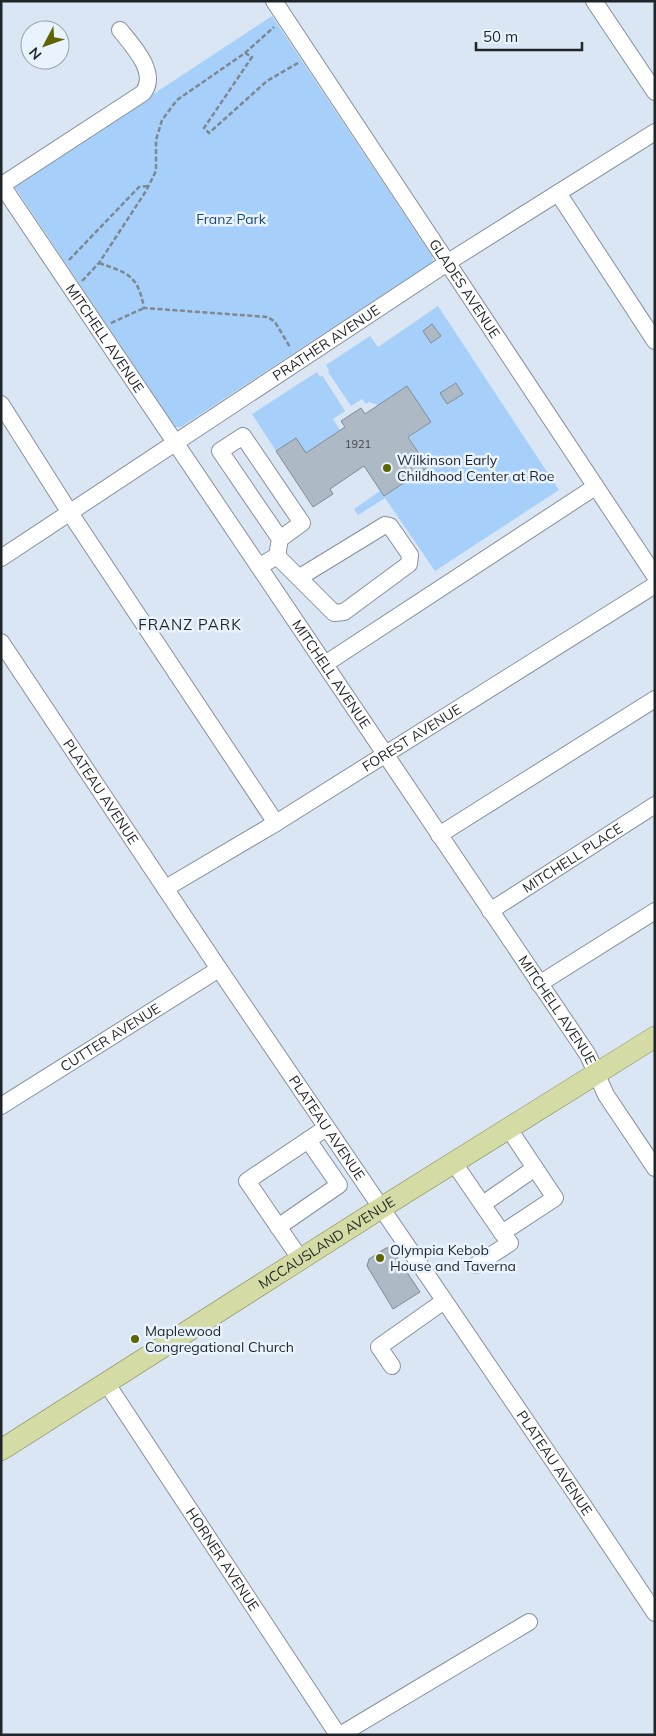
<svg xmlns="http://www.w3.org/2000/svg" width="656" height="1736" viewBox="0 0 656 1736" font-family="Mulish,sans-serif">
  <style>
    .green { fill: #a6d0f9; fill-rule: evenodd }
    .building { fill: #adb9c5; stroke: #7f8b97 }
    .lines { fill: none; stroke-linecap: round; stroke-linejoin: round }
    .minor-casing { stroke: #86919d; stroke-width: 18 }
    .major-casing { stroke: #838b52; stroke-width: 22 }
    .path { stroke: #7f8790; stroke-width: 2.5; stroke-dasharray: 5 2.5; stroke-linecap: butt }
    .minor { stroke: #fff; stroke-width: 16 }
    .major { stroke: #d5dba4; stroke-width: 21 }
    .poi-dot { fill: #5e6401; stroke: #e9f3fe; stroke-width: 2 }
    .labels { text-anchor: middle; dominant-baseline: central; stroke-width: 5; stroke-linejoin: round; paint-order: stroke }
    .number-label { font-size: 11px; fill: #42494f }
    .park-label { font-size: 14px; fill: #1c4a73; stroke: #e9f3fe }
    .street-label { font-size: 14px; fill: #1f2428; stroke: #e9f3fe }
    .poi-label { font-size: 14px; fill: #1f2428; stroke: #e9f3fe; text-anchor: start }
    .neighbourhood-label { font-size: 15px; letter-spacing: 1px; fill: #1f2428; stroke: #e9f3fe }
  </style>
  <rect width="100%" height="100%" fill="#dae6f3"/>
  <path class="green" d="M272 16 432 256 433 261 428 265 181 427H175L14 186Z
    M438 306 559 490 435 571 385 498 358 515 354 509 380 491 384 496 428 467 409 437 431 422 407 386 378 405 369 402 366 404 362 399 351 406 328 372 329 370 326 365 370 336 378 347ZM456 383 463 394 447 404 440 393Z
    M317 372 320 377 322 375 345 411 333 419 340 430 306 453 296 438 276 451 252 414Z"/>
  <path class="building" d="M432 324 441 336 431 343 423 331Z
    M456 383 463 394 447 404 440 393Z
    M407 386 431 422 408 437 428 467 384 496 364 466 330 489 333 494 313 507 276 451 296 438 306 453 345 427 341 421 361 408 365 414Z
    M386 1248H391L420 1292 393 1309 367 1266 369 1259Z"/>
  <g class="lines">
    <defs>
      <g id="minor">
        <path id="s1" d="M274 1 655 576"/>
        <path d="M594 1 655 92"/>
        <path id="s2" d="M1 184 588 1055 606 1095 655 1168"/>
        <path d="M2 185 143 93C159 73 132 45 120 30"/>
        <path d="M558 193 655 341"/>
        <path d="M1 404 70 513 276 823"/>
        <path d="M277 556 280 539 302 523 243 436 220 451 280 539"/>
        <path id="s3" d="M1 558 453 259 655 132"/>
        <path d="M260 566 277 556 334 613 344 612 409 564 410 555 390 526 385 525 300 577"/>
        <path id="s4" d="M1 642 219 969 571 1487 655 1613"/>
        <path d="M325 664 595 487"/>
        <path d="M439 835 655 699"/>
        <path id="s5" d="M166 888 276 823 655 585"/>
        <path id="s6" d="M490 911 655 805"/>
        <path d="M539 984 655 911"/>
        <path id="s7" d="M1 1106 219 969"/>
        <path d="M454 1163 502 1233 555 1198 509 1129"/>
        <path d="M483 1204 535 1168"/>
        <path d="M278 1227 339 1185 308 1140"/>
        <path d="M301 1260 247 1181 326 1128"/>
        <path d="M476 1265 510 1243 502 1233"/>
        <path d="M392 1366 379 1347 444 1301"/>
        <path id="s8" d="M107 1384 338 1735"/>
        <path d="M340 1735 529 1622"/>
      </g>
      <g id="major">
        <path id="s9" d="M1 1450 381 1208 655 1037"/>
      </g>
    </defs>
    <use href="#minor" class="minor-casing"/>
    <use href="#major" class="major-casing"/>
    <path class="path" d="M245 53 274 27
      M69 260 139 187 149 186
      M99 263C128 273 138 275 144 308L268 317 275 322 290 347
      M82 281 99 263 146 191 156 171V140L162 120 177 100 245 53 252 57 204 128 209 133 267 81 298 63
      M111 323 144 308"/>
    <use href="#minor" class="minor"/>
    <use href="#major" class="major"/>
  </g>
  <g class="poi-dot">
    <circle cx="387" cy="468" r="5"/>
    <circle cx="380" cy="1258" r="5"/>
    <circle cx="135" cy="1339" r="5"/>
  </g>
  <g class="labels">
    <g class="number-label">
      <text x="358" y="444">1921</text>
    </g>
    <g class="park-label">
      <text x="231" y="219">Franz Park</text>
    </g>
    <g class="street-label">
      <text stroke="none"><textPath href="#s1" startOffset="345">GLADES AVENUE</textPath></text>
      <text stroke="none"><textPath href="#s2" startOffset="186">MITCHELL AVENUE</textPath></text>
      <text stroke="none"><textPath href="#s3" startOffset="390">PRATHER AVENUE</textPath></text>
      <text stroke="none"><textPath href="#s2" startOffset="591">MITCHELL AVENUE</textPath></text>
      <text stroke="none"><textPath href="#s5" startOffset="288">FOREST AVENUE</textPath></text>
      <text stroke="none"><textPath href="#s4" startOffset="180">PLATEAU AVENUE</textPath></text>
      <text stroke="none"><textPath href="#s6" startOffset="98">MITCHELL PLACE</textPath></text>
      <text stroke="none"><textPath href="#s2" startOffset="996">MITCHELL AVENUE</textPath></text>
      <text stroke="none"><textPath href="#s7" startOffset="129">CUTTER AVENUE</textPath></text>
      <text stroke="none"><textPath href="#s4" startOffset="585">PLATEAU AVENUE</textPath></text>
      <text stroke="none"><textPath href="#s9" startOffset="386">MCCAUSLAND AVENUE</textPath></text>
      <text stroke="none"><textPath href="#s4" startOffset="990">PLATEAU AVENUE</textPath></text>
      <text stroke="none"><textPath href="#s8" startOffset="210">HORNER AVENUE</textPath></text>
    </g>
    <g class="poi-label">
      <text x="397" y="460">Wilkinson Early<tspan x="397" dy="16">Childhood Center at Roe</tspan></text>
      <text x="390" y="1250">Olympia Kebob<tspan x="390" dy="16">House and Taverna</tspan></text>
      <text x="145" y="1331">Maplewood<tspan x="145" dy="16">Congregational Church</tspan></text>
    </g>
    <g class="neighbourhood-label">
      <text x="190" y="624">FRANZ PARK</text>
    </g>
  </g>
  <rect width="656" height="1736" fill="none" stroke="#1f2428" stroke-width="5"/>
  <g transform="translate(45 45) rotate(229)"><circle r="24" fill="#e9f3fe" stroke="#98a0a8"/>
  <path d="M0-4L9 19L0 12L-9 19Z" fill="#5e6401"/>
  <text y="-8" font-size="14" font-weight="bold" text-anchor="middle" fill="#1f2428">N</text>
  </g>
  <path d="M476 42v8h106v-8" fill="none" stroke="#1f2428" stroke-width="2.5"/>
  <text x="483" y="42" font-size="15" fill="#1f2428" stroke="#e9f3fe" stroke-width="4" paint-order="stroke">50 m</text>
</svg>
